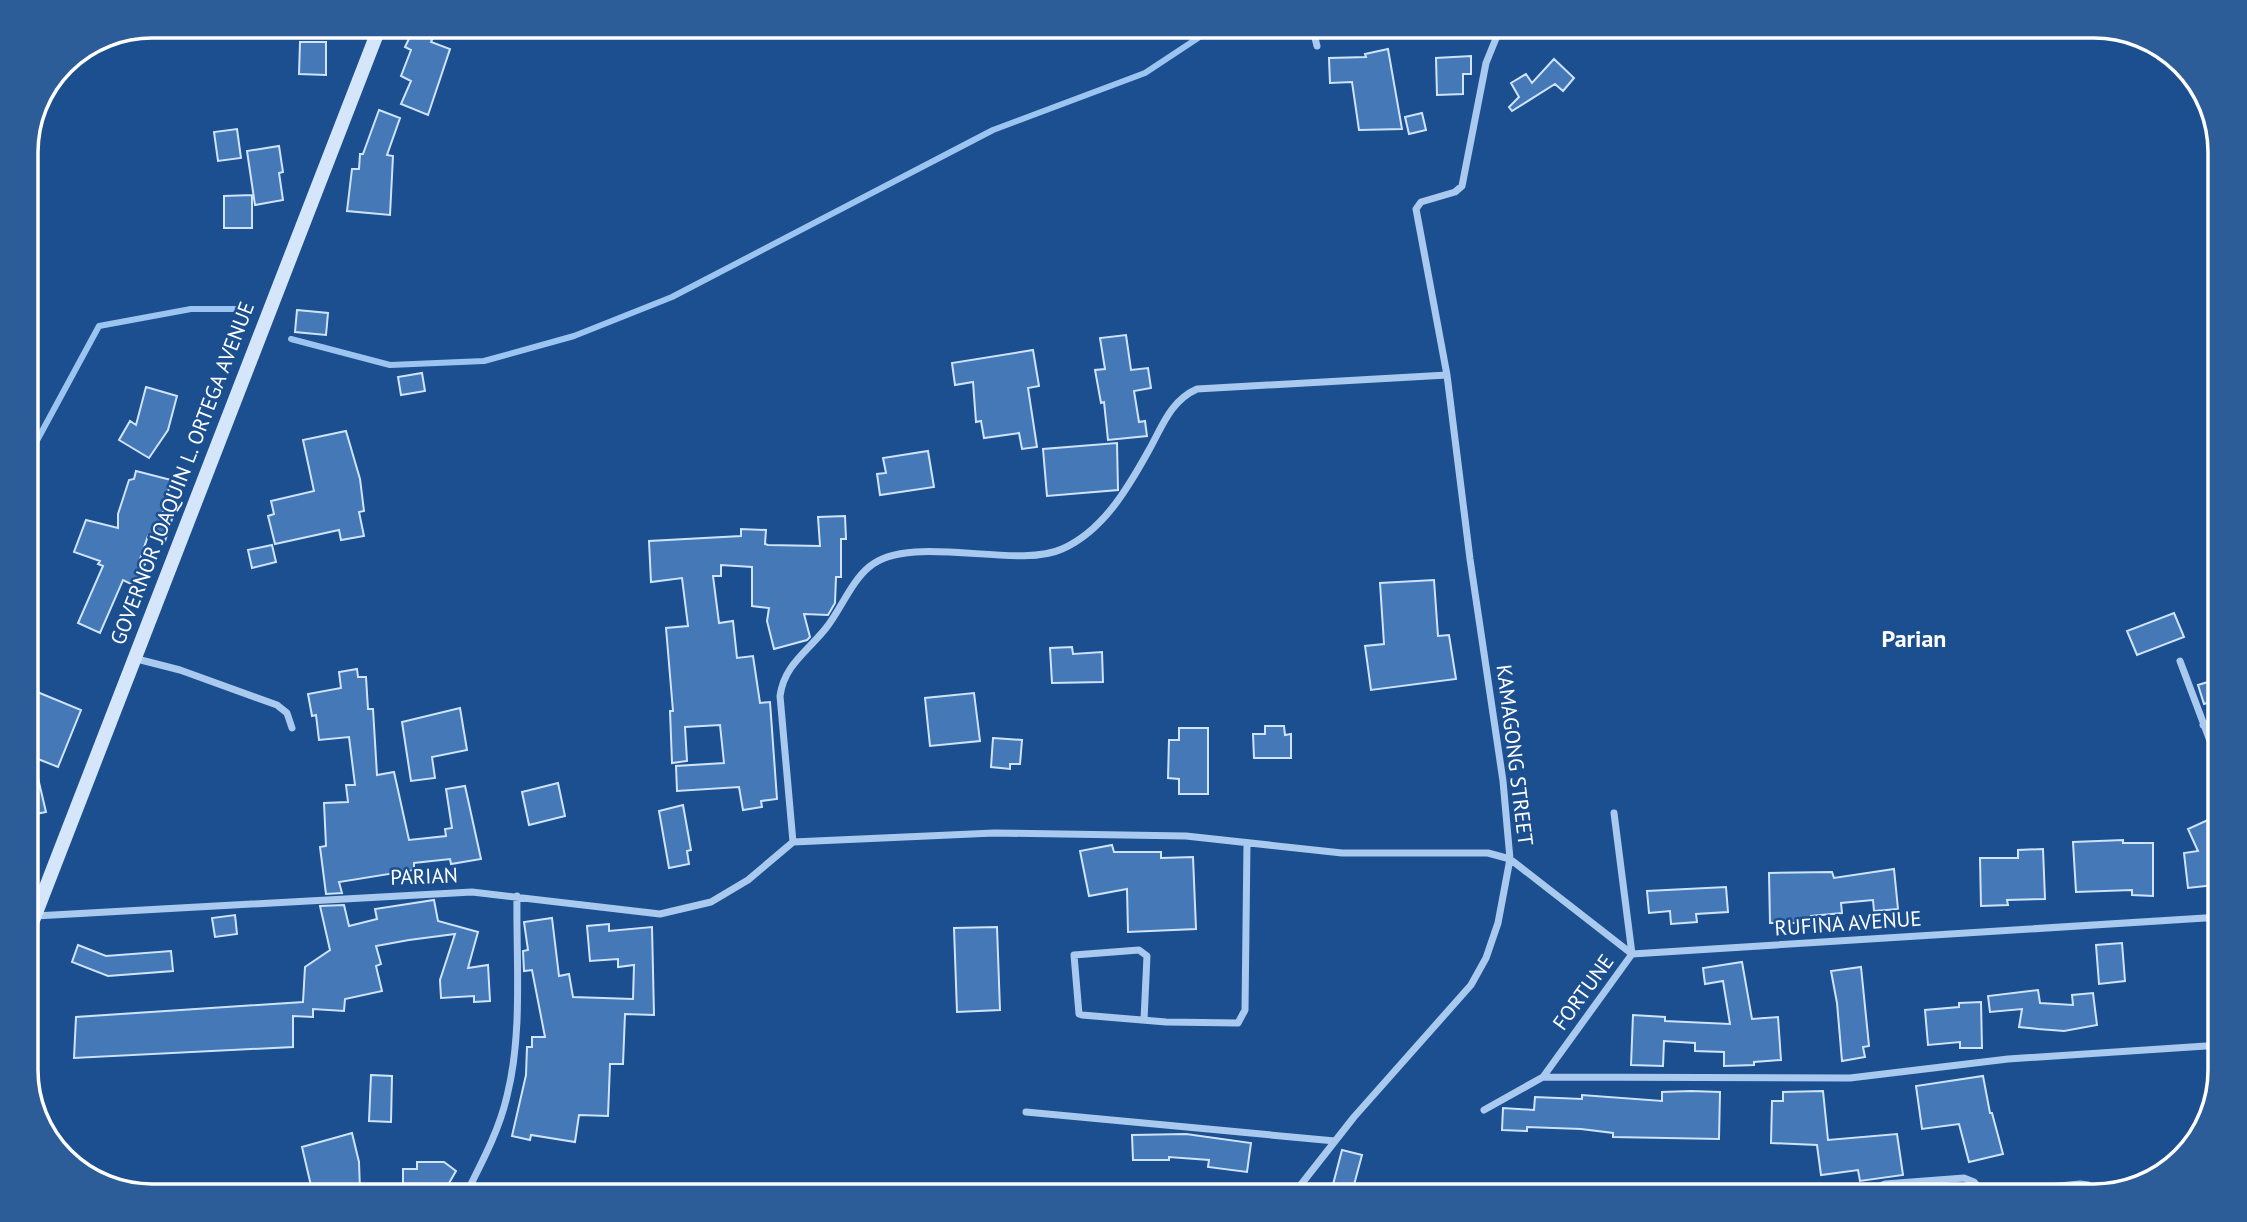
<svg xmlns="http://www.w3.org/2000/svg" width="2247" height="1222" viewBox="0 0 2247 1222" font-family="'PT Sans',sans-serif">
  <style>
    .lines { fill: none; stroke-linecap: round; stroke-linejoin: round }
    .stream { stroke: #9cc4f0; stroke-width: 6 }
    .building { fill: #4478b7; stroke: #cfe3fa; stroke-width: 2 }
    .minor { stroke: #a9c9ee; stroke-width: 7 }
    .secondary { stroke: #d6e6fa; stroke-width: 14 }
    .labels { text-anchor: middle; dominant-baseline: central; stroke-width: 5; stroke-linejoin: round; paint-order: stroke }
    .street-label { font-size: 21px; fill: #fff; stroke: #1b4f8f }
    .quarter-label { font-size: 24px; font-weight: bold; fill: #fff; stroke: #1b4f8f }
    .rim { fill: none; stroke: #fff; stroke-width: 3.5 }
  </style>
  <rect width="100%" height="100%" fill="#1b4f8f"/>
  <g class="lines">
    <path class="stream" d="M291 339 390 365 484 361 574 336 672 297 993 130 1145 73 1198 38 1206 26
      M27 459 99 326 191 309H245"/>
  </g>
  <path class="building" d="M415 26H438L431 42 450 49 428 115 401 104 411 81 401 76 411 50 405 47Z
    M300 42H326V75L299 74Z
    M1388 49 1402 129 1359 130 1352 82 1330 83 1329 58 1366 57 1365 54Z
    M1471 56V74H1463V94L1437 95 1436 58Z
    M1554 59 1574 78 1563 91 1555 84 1512 111 1509 107 1519 97 1511 83 1526 74 1532 83Z
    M379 110 400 118 387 155 393 156 390 215 347 211 352 169H359L360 154H363Z
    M1422 113 1426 130 1409 134 1405 117Z
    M237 129 241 158 218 161 214 132Z
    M279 146 283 172 279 173 283 200 255 205 247 151Z
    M252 195V228H224V196Z
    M297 310 328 313 326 335 295 332Z
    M1126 335 1131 370 1148 368 1151 388 1134 391 1139 422 1145 421 1147 436 1108 440 1104 402 1101 403 1095 370 1105 369 1100 338Z
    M1033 350 1039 386 1028 388 1037 447 1022 449 1019 433 984 438 981 421 976 422 973 382 955 385 952 363Z
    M422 373 425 391 401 395 398 377Z
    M146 387 177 396 168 430 149 458 119 440 130 421 136 425Z
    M346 431 360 479 364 511 359 512 364 536 341 540 339 530 275 544 268 516 274 514 271 501 314 491 303 440Z
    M1117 443 1118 490 1047 496 1043 449Z
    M928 451 934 487 880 495 877 474 886 473 883 458Z
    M136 471 171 480 162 516 172 519 165 541 148 536 139 562 145 564 135 586 123 580 100 633 78 623 103 566 98 564 100 561 74 552 86 520 118 528V514L129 480 134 479Z
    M845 516 846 539H841V577H836L835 603 828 615 804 614 810 637 807 640 774 649 767 621 769 608 752 606V567L721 565V576H713L719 623 733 621 737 658 753 656 760 703 770 702 777 799 761 801 762 807 743 810 739 787 677 791 676 766 724 763 720 725 685 727 687 761 672 763 670 711H673L666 628 688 626 682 578 651 582 649 541 741 536V529L766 530 765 544 768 545 820 546 818 517Z
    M272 545 276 562 252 568 248 550Z
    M1434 580 1438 636 1449 635 1456 679 1371 690 1365 646 1384 644 1380 583Z
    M2174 613 2184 637 2137 655 2127 631Z
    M1072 647 1073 654 1102 652 1103 682 1052 683 1050 648Z
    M357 669 358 677H366L368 709H373L377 775 394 772 409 840 446 836 445 829 452 828 446 789 465 786 481 859 451 864 450 859 414 863V870L339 882 342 893 326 894 320 847 326 846 324 803 348 802 346 785H355L349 737 319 740 316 715 312 716 308 694 341 688 339 672Z
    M2221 678V699L2204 704 2198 685Z
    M30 689 81 710 58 767 33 757 46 812 26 816V758L32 757 26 755V697Z
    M974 693 980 741 930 746 925 698Z
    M460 708 467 750 432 757 435 778 411 781 402 722Z
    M1265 726H1284L1285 735 1291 734V758H1254L1253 734H1265Z
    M1179 728H1208V794H1179V779L1168 778 1169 740H1179Z
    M993 738 1022 740 1020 764H1010V769L991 767Z
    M558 783 565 816 529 825 522 792Z
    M683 805 691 850 687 851 689 864 669 868 659 811Z
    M2221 814V837L2209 842 2214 885 2188 888 2184 853 2198 851 2188 829Z
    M2123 840V843H2153V896L2132 895V890L2076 892 2073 842Z
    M1112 845 1114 852H1161V858L1193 857 1196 929 1128 932 1127 889 1089 896 1080 851Z
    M2043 849 2045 899 2007 900 2008 905 1981 906 1980 858H2018V850Z
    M1894 869 1898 909 1874 911 1873 900 1841 903 1842 913 1811 916V923H1770L1769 873 1832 872 1834 878Z
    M1726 887 1728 912 1696 914 1697 922 1671 924 1670 911 1649 913 1647 891Z
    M434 900 438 921 478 932 468 968 488 965 490 1001 474 1002V996L441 998 440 980 455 934 409 940 376 946 381 964 376 966 382 991 345 999 344 1011 313 1009V1017L293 1016V1047L74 1058 76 1017 303 1002 305 967 330 950 320 906 344 905 349 926 377 919 375 909Z
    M235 915 237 934 215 937 212 918Z
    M552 918 559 976 569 974 573 997 633 999 634 965 618 967V959L590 961 587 926 609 924V931L652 927 654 1015 625 1014 623 1064H610L608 1116 579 1115 575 1142 531 1135 530 1140 512 1136 526 1075 527 1047H532V1037H545L532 970 524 971 523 951 528 950 524 922Z
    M997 927 1000 1010 957 1012 954 928Z
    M2122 943 2125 981 2099 984 2096 945Z
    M78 945 106 956 171 951 173 971 108 976 72 962Z
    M1742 962 1752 1019 1778 1017 1781 1060 1754 1062V1065L1724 1066V1052L1695 1051V1043L1664 1041 1663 1066 1631 1065 1633 1015 1665 1017V1021L1730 1024 1723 981 1705 984 1703 968Z
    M1861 967 1869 1046 1863 1047 1865 1057 1842 1061 1837 1003 1831 971Z
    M2038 990 2040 1003 2073 1005 2072 995 2093 993 2097 1025 2064 1031 2038 1029 2019 1027 2022 1009 1990 1012 1988 996Z
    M1981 1002 1982 1048H1960V1042L1928 1045 1925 1010 1959 1007V1003Z
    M371 1075 392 1076 391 1122 369 1121Z
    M1983 1076 1990 1113H1992L2003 1154 1969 1162 1959 1124 1922 1129 1916 1086Z
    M1691 1091 1720 1092 1719 1139 1613 1137V1133L1581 1129 1527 1127V1131L1502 1130 1503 1108 1534 1110 1535 1097 1582 1099V1095L1662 1101V1092Z
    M1823 1091 1828 1140 1897 1134 1903 1175 1860 1181 1858 1170 1821 1175 1817 1145 1771 1143 1772 1101H1783V1092Z
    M352 1133 359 1162 360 1190H312L302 1147Z
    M1186 1134 1251 1143 1247 1172 1208 1167 1209 1160 1169 1157V1160H1133L1132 1135Z
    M1342 1150 1362 1155 1351 1196H1330Z
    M417 1162H444L456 1171 445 1190H403V1169H417Z"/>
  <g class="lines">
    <path class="minor" d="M1312 26 1317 46
      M133 658 180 670 277 705 287 713 292 728
      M2180 661 2221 770
      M2203 725 2221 720
      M793 842 994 833 1186 836 1342 853H1488L1510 859 1632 954 2221 917
      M793 842 780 696C784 665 808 651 826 628 841 609 851 582 869 567 909 532 1017 570 1062 549 1103 531 1128 488 1149 450 1162 427 1170 401 1197 389L1447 375 1416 209 1421 202 1455 192 1462 186 1486 63 1501 26
      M35 916 472 892 660 914 711 902 748 880 793 842
      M1144 1020 1147 956 1139 950 1074 955 1079 1014 1082 1015 1166 1022 1238 1023 1245 1010 1247 843
      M1543 1077 1850 1078 2008 1059 2221 1045
      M1484 1110 1543 1077 1632 954 1614 813
      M1026 1112 1335 1141
      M465 1196C481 1164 499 1131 507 1096 523 1033 516 960 517 896
      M1292 1196 1354 1117 1471 985 1486 958 1498 923 1510 859 1503 781 1470 559 1447 375
      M1872 1196 1877 1187 1885 1184 1964 1178 1974 1182 1983 1193 2080 1184 2088 1185 2097 1195"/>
    <path class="secondary" d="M27 936 380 26"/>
  </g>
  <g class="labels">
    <g class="street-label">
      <text transform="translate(182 473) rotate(-69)">GOVERNOR JOAQUIN L. ORTEGA AVENUE</text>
      <text transform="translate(1515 755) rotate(83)">KAMAGONG STREET</text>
      <text transform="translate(424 876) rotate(-2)">PARIAN</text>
      <text transform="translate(1848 923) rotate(-4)">RUFINA AVENUE</text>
      <text transform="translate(1583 992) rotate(-54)">FORTUNE</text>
    </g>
    <g class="quarter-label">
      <text x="1914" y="638">Parian</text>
    </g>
  </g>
  <path d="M0 0H2247V1222H0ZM152 38H2094A114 114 0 0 1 2208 152V1070A114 114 0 0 1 2094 1184H152A114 114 0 0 1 38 1070V152A114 114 0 0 1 152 38Z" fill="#2d5d98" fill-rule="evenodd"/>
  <path class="rim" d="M152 38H2094A114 114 0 0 1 2208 152V1070A114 114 0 0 1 2094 1184H152A114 114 0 0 1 38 1070V152A114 114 0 0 1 152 38Z"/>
</svg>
